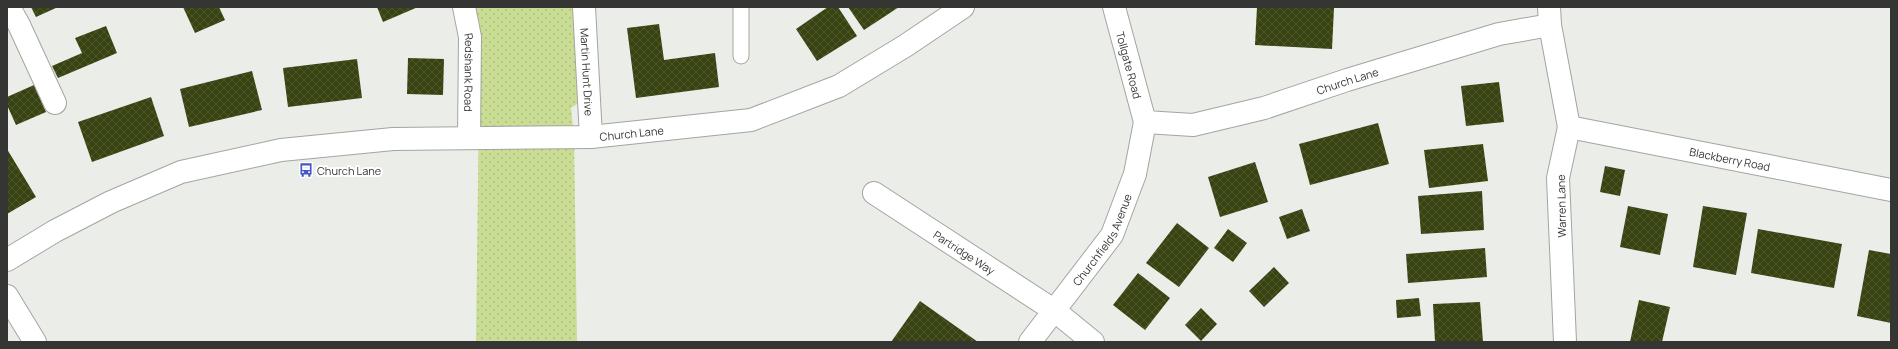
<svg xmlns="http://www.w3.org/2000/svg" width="1898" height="349" viewBox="0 0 1898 349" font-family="Manrope,sans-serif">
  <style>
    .grass { fill: url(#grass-dots) }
    .building { fill: url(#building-cross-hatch) }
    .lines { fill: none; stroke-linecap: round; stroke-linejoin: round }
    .lane-casing { stroke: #a4a5a1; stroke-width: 17 }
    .street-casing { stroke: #a4a5a1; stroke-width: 24 }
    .secondary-casing { stroke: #a4a5a1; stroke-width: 24 }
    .lane { stroke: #fff; stroke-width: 15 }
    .street { stroke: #fff; stroke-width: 22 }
    .secondary { stroke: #fff; stroke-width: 22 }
    .labels { text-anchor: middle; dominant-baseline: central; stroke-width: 4; stroke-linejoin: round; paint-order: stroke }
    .street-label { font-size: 11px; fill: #353534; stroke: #fff }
    .poi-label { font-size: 11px; fill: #353534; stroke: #fff; text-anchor: start }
  </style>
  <defs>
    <pattern id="grass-dots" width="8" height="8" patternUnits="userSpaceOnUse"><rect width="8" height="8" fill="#c9dd94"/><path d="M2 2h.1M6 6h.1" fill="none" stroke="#adbe80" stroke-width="1.8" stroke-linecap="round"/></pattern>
    <pattern id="building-cross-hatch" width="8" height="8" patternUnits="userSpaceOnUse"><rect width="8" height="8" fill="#384312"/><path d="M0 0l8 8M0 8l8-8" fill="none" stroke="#4d562c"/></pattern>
  </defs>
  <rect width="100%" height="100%" fill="#ebede9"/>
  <path class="grass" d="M473 7H575L589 96 571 108 574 137 577 342H476L480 25Z"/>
  <path class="building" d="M31 7H58L36 17Z
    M183 7H219L225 20 195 33Z
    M377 7H418L383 22Z
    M828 7H838L857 36 817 61 796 29Z
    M848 7H899L864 30Z
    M1257 7 1334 8 1332 49 1255 45Z
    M659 24 664 60 715 53 719 87 636 98 627 28Z
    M106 26 117 53 58 78 52 66 82 53 75 38Z
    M408 58 444 59 443 95 407 94Z
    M357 59 362 98 288 107 283 68Z
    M252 71 262 110 189 127 180 89Z
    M1499 82 1504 122 1466 126 1461 86Z
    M34 85 46 112 16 125 7 105V97Z
    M151 97 164 136 92 162 78 122Z
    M1378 123 1389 164 1310 185 1299 144Z
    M1483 144 1488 181 1429 188 1424 150Z
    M7 149 36 197 7 214Z
    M1255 162 1268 202 1220 217 1208 177Z
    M1605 166 1625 170 1620 196 1600 192Z
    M1482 191 1484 230 1421 234 1418 196Z
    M1628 206 1668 214 1660 255 1620 247Z
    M1703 206 1747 213 1736 275 1693 267Z
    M1302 209 1310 231 1287 239 1279 217Z
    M1177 223 1209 248 1179 287 1146 263Z
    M1228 229 1247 243 1233 262 1214 248Z
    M1758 229 1842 244 1834 288 1751 273Z
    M1485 248 1487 277 1408 283 1406 254Z
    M1869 250 1891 254V323L1857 316Z
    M1274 267 1289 283 1264 307 1249 291Z
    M1138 273 1170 298 1145 330 1113 305Z
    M1419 298 1421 316 1397 318 1396 300Z
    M1639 300 1670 307 1662 342H1630Z
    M920 301 978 342H891Z
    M1480 302 1483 342H1435L1433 304Z
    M1201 308 1217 324 1201 341 1185 325Z"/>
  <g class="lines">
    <defs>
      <path id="lane" d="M741 56V7"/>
      <g id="street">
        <path d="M9 7 19 25 55 103"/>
        <path id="s1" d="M464 7 470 37 469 138"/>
        <path id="s2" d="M584 7 591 137"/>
        <path id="s3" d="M874 193 1055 311 1093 342"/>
        <path id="s4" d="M7 260 55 231 111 202 181 172 281 150 393 139 591 137 751 120 839 86 905 46 963 7"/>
        <path d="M7 296 35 342"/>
        <path id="s5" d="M1030 342 1112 235 1135 174 1145 122"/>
      </g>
      <g id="secondary">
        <path id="s6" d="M1114 7 1145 122 1193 125 1264 108 1347 80 1499 34 1550 25"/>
        <path d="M1549 7 1550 25 1569 127 1558 178 1565 342"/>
        <path id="s7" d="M1569 127 1891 190"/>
      </g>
    </defs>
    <use href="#lane" class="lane-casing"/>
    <use href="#street" class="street-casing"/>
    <use href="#secondary" class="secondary-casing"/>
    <use href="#lane" class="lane"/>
    <use href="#street" class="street"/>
    <use href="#secondary" class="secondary"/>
  </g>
  <defs>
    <symbol id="bus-bare" viewBox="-9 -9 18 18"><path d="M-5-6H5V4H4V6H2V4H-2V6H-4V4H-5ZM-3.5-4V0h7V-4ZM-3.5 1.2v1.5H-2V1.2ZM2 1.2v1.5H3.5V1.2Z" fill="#4356ca" stroke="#fff" stroke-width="2.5" paint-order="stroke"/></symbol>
  </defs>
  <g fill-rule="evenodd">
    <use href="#bus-bare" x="296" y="160" width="20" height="20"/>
  </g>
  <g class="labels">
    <g class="street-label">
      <text stroke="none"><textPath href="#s6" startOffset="60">Tollgate Road</textPath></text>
      <text stroke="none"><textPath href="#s1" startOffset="66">Redshank Road</textPath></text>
      <text stroke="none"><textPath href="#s2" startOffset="65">Martin Hunt Drive</textPath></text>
      <text stroke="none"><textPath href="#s6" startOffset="328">Church Lane</textPath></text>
      <text stroke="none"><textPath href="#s4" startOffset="649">Church Lane</textPath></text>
      <text stroke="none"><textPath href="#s7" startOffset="164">Blackberry Road</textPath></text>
      <text transform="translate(1561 206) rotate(-91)">Warren Lane</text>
      <text stroke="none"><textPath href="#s5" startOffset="126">Churchfields Avenue</textPath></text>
      <text stroke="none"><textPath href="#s3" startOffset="108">Partridge Way</textPath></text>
    </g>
    <g class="poi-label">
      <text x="317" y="170">Church Lane</text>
    </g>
  </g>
  <rect width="1898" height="349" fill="none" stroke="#353534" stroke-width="16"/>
</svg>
